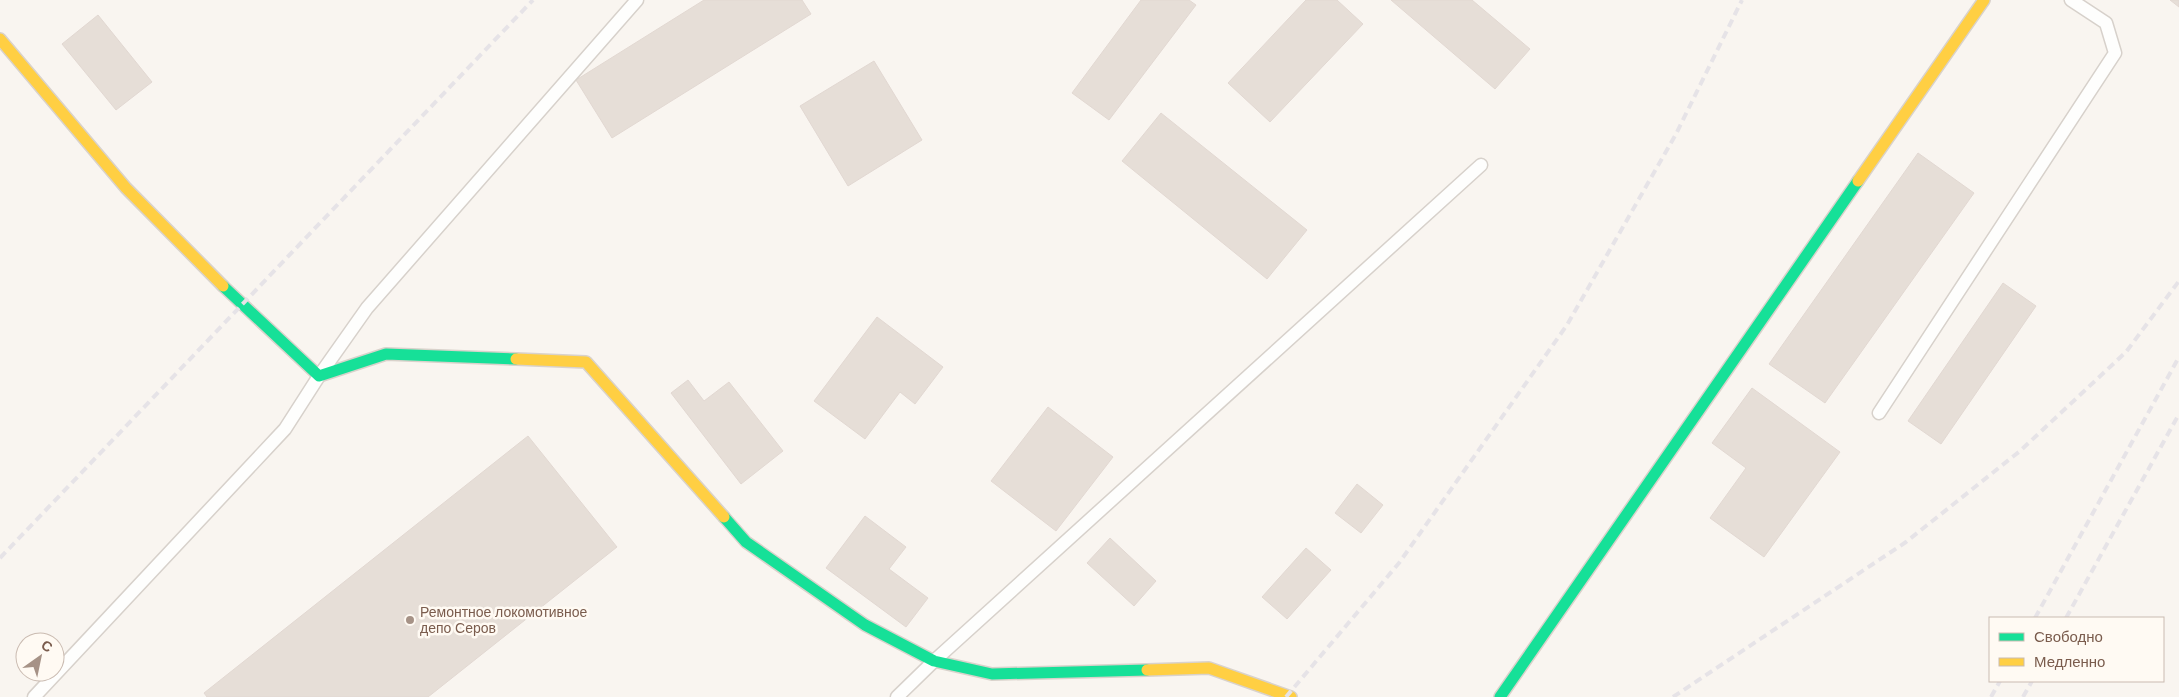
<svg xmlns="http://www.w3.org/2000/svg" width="2179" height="697" viewBox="0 0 2179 697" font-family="'DM Sans',sans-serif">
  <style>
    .building { fill: #e6ded7; stroke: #e2d8d2 }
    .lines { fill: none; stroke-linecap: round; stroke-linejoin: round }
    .lane-casing { stroke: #d7d1cb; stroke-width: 15 }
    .fast-casing { stroke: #d9d2cb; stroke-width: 14 }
    .slow-casing { stroke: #d9d2cb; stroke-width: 14 }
    .lane { stroke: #fefefd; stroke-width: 12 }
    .fast { stroke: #16e098; stroke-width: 11 }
    .slow { stroke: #ffcf43; stroke-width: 11 }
    .rail { stroke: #e6e3e7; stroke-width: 4; stroke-dasharray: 8 5; stroke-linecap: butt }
    .poi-dot { fill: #a69286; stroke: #fffaf3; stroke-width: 2 }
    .labels { text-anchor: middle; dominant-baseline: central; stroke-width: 5; stroke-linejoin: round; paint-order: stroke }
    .poi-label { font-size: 14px; fill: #7a5c4d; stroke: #fffaf3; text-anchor: start }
  </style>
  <rect width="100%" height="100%" fill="#f9f5f0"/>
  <path class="building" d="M704 0H802L811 14 612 138 576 80Z
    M1141 0H1189L1196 5 1109 120 1072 93Z
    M1306 0H1337L1363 24 1270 122 1228 83Z
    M1391 0H1472L1530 49 1495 89Z
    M2170 0H2179V7Z
    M98 15 152 82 116 110 62 44Z
    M874 61 922 140 848 186 800 106Z
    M1161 113 1307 230 1267 279 1122 161Z
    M1918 153 1974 193 1825 403 1769 364Z
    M2003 283 2036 306 1941 444 1908 421Z
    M877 317 943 367 915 404 900 392 865 439 814 401Z
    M688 380 704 401 729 382 783 451 741 484 671 393Z
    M1752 388 1840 452 1764 557 1710 518 1746 468 1712 443Z
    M1048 407 1113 457 1056 531 991 481Z
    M528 436 617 547 428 697H207L204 693Z
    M1357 484 1383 505 1361 533 1335 513Z
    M865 516 906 547 889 569 928 598 906 627 826 568Z
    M1110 538 1156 581 1134 606 1087 563Z
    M1306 548 1331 570 1287 619 1262 597Z"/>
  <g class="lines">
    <defs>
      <path id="lane" d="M1879 413 2115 53 2106 23 2071 0
        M34 697 285 429 319 376 367 308 637 0
        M897 697 934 661 1481 165"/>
      <path id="fast" d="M223 286 319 376 386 354 516 359
        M724 517 746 542 865 625 934 661 992 674 1147 670
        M1500 697 1858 181"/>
      <path id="slow" d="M0 39 126 188 223 286
        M1858 181 1984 0
        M516 359 586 362 724 517
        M1147 670 1209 668 1291 697"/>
    </defs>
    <use href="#lane" class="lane-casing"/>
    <use href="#fast" class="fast-casing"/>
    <use href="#slow" class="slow-casing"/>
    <use href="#lane" class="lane"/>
    <use href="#fast" class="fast"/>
    <use href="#slow" class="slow"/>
    <path class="rail" d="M0 558 533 0
      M2035 618 2179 357
      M2066 618 2179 414
      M1286 697 1399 563 1567 325 1676 134 1742 0
      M1673 697 1906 542 2020 451 2126 352 2179 281
      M1991 697 2000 681
      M2023 697 2032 681"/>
  </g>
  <circle class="poi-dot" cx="410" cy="620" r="5"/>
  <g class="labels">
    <g class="poi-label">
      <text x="420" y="612">Ремонтное локомотивное<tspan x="420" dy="16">депо Серов</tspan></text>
    </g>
  </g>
  <rect x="1989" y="617" width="175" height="65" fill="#fffaf3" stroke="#cabbb1"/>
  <rect x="1999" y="633" width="25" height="8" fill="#16e098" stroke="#cabbb1"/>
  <text x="2034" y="642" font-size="15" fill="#7a5c4d">Свободно</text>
  <rect x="1999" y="658" width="25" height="8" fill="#ffcf43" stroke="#cabbb1"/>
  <text x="2034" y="667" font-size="15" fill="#7a5c4d">Медленно</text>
  <g transform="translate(40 657) rotate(33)"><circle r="24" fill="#fffaf3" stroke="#cabbb1"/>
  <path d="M0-4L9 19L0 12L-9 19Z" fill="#a69286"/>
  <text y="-8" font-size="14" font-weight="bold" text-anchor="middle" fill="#7a5c4d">С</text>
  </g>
</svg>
